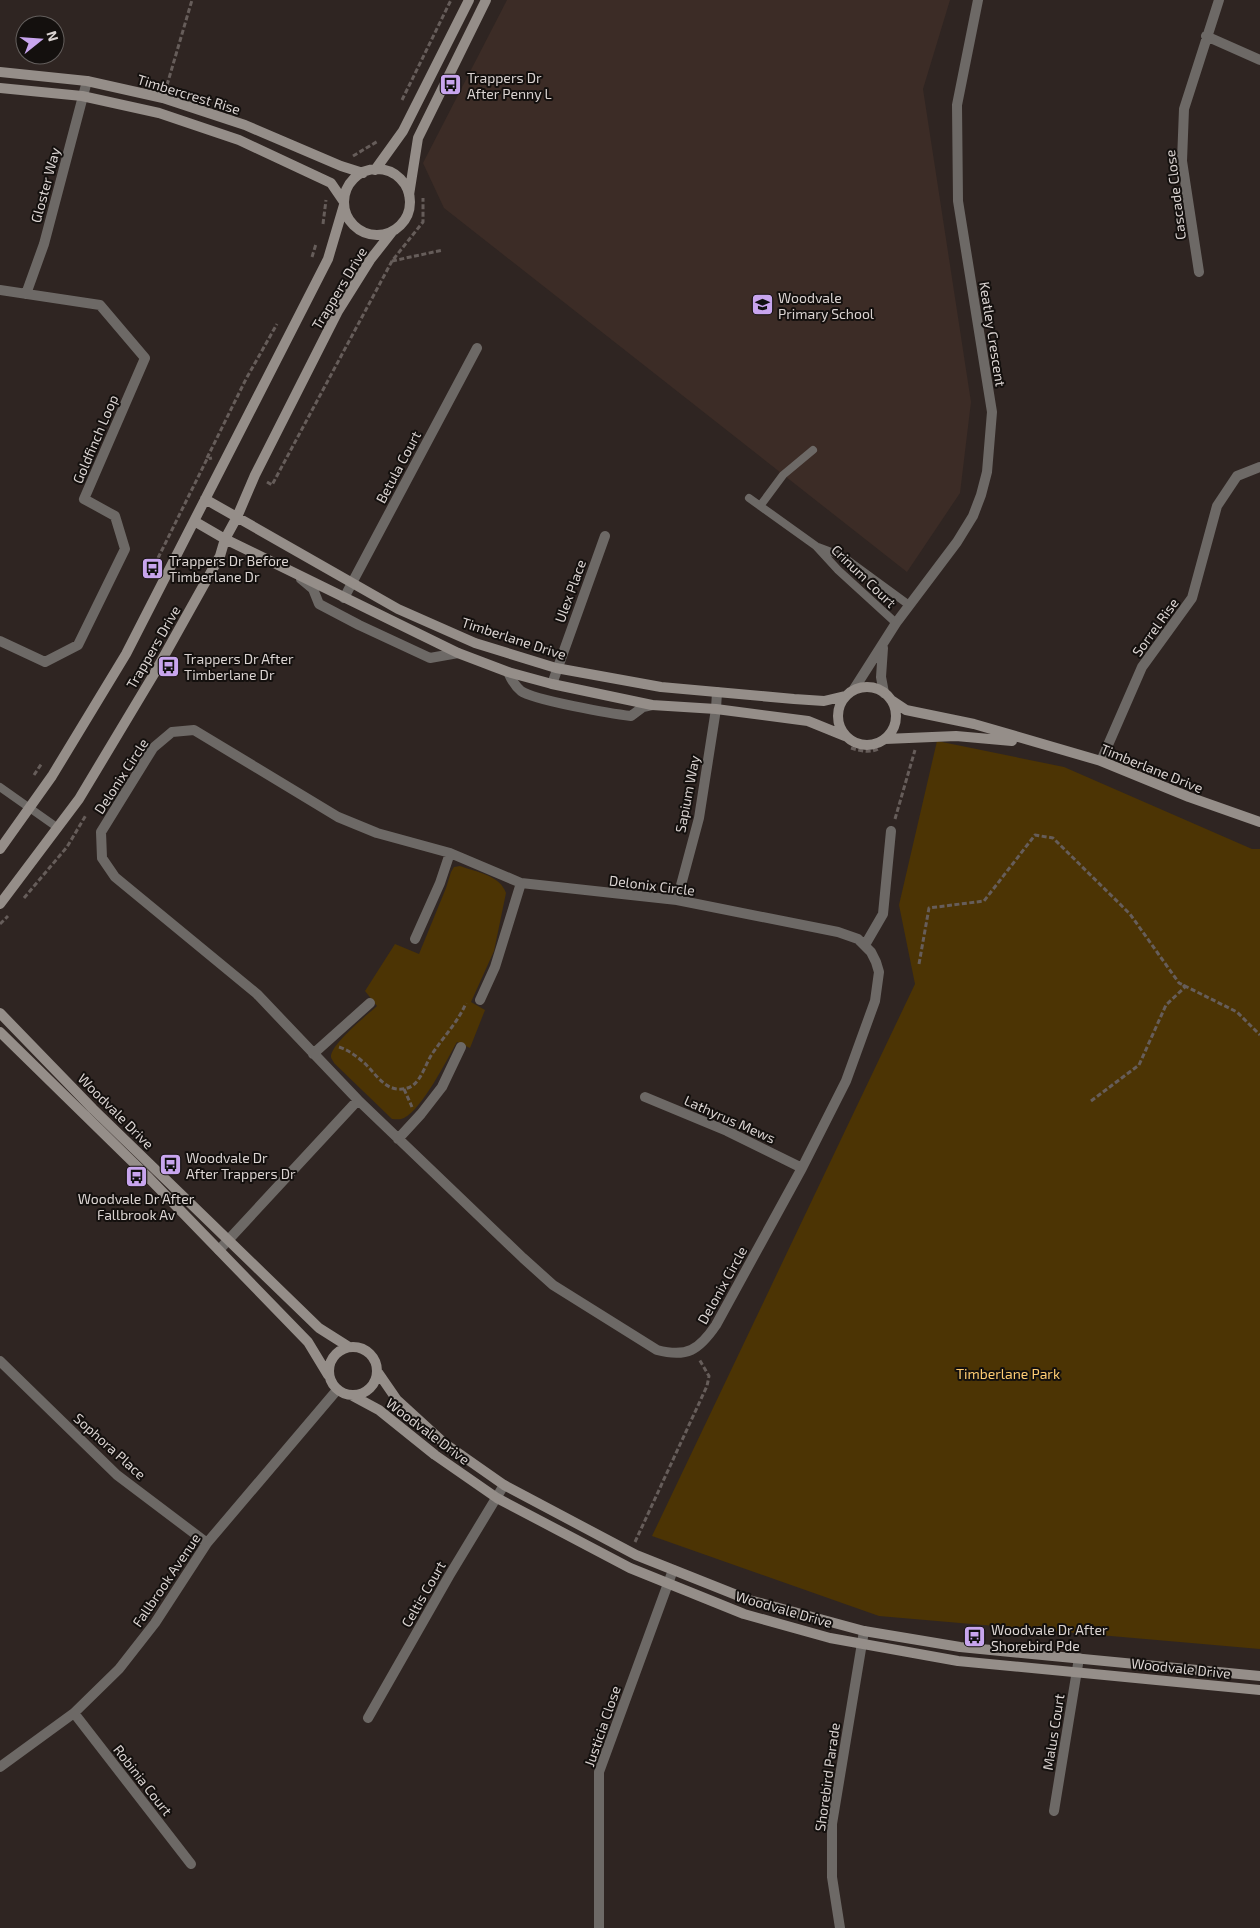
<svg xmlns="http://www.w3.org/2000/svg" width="1260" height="1928" viewBox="0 0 1260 1928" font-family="'Exo 2',sans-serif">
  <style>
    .built { fill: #3c2c26 }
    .green { fill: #4c3404 }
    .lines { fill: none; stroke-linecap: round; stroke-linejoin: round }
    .path { stroke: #665d5a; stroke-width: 3; stroke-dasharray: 5 2.5; stroke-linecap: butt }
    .lane { stroke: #6d6966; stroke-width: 8 }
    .street { stroke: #6d6966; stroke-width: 10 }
    .secondary { stroke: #958e89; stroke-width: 10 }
    .labels { text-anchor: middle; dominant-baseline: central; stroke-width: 4; stroke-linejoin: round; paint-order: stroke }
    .poi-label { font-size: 14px; fill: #dad3d1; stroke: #14100e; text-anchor: start }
    .street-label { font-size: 14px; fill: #dad3d1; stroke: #14100e }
    .park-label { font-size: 14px; fill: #fecb72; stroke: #14100e }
  </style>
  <rect width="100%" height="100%" fill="#2f2522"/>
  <path class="built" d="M507 0H950L923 89 971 402 960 493 907 572 444 208 423 163Z"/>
  <path class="green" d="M937 741 1064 767 1252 849H1260V1649L879 1616 652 1536 915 984 899 905Z
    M460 866C476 872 500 875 506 893L494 951 471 1002 485 1010 470 1048 457 1042C446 1061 423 1108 404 1118 400 1120 396 1119 392 1119L335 1064C334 1063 331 1058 331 1057 330 1045 368 1014 377 1006L365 991 395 944 419 954 446 888 451 872 454 867Z"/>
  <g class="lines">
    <path class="path" d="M167 85 192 0
      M402 100 451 0
      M353 156 378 141
      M323 224 326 200
      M312 257 316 244
      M392 261 443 250
      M207 458 246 379 277 324
      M267 482 272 485 392 261 423 222V198
      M158 558 207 459 212 458
      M851 748C860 751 870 753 878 749
      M34 775 42 763
      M895 819 915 750
      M24 898 67 847 86 815
      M0 924 8 916
      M919 964 929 908 984 901 1035 835 1053 838 1130 914 1179 983 1237 1012 1260 1035
      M339 1047C348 1050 355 1055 362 1061 372 1069 378 1081 390 1087 396 1090 406 1090 412 1086 422 1079 426 1063 432 1054 444 1036 458 1022 466 1003
      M404 1089 412 1107
      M1091 1101 1139 1065 1166 1005 1185 987 1183 985
      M635 1542 707 1386 709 1376 699 1359"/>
    <path class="lane" d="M749 498 816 546 838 570 896 623
      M760 506 783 475 813 450
      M818 547 842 556 909 605
      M0 787 58 828"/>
    <path class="street" d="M1206 36 1260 60
      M1199 272 1182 161 1184 109 1219 0
      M0 290 100 305 145 358 84 499 115 516 125 549 78 645 45 662 0 641
      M26 294 44 244 87 81
      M301 579 313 589 319 604 359 625 430 658 458 653
      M344 598 477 348
      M883 648 881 677 884 693
      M508 672C511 679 515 686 521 691 533 700 613 714 631 716L643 707 652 705
      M552 684 605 536
      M854 689 896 623 957 542 973 516 981 495 987 472 992 412 958 201 957 105 978 0
      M194 730 338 817 377 833 450 853 521 883 677 900 838 932 858 939 871 952 876 962 879 972 875 1001 846 1081 802 1168 716 1325C699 1350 687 1358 657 1350L553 1285 523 1258 358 1100 257 994 115 877 102 858 101 832 153 748 172 732Z
      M1101 761 1142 667 1192 598 1217 506 1237 476 1260 467
      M677 900 699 818 716 709 717 692
      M415 939 440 883 450 853
      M865 945 883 914 891 831
      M480 1000 495 967 521 883
      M313 1054 370 1003
      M645 1097 727 1131 802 1168
      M398 1139 421 1114 442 1087 461 1047
      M219 1250 358 1100
      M0 1361 117 1475 207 1543
      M74 1713 191 1864
      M368 1718 449 1576 504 1485
      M0 1767 74 1713 119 1669 155 1623 207 1543 337 1390
      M1054 1811 1079 1658
      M599 1928V1772L673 1570
      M840 1928 832 1877V1824L864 1631"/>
    <path class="secondary" d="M0 72 87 81 163 98 245 125 341 166 363 173
      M0 88 82 96 159 113 239 140 331 183 344 202
      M344 202a33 33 0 1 1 66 0a33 33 0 1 1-66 0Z
      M375 170 403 131 469 0
      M409 195 418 138 486 0
      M205 499 398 609 475 643 556 668 661 687 794 699 824 701 845 696
      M194 521 225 539 458 653 508 672 552 684 652 705 716 709 808 721 845 736
      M838 716a29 29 0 1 1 58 0a29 29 0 1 1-58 0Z
      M891 700 906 710 974 724 1101 761 1189 797 1260 822
      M885 739 956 736 1012 741
      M0 849 52 776 126 654 328 259 344 205
      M0 904 79 799 154 674 220 556 225 539 237 517 255 475 338 311 370 260 392 232
      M0 1013 93 1109 319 1328 349 1347
      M0 1032 147 1176 308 1342 328 1375
      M329 1371a24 24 0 1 1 48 0a24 24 0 1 1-48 0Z
      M377 1371 397 1400 444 1443 504 1485 636 1555 749 1600 864 1631 960 1647 1260 1676
      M353 1396 379 1410 435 1455 497 1498 630 1568 744 1614 830 1638 958 1661 1260 1690"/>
  </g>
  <defs>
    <symbol id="bus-square" viewBox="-11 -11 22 22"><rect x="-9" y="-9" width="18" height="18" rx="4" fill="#c8a5ee" stroke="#14100e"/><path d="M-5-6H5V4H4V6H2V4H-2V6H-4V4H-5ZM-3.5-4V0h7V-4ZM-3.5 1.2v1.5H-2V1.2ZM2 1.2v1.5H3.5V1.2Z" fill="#111"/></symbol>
    <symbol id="school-square" viewBox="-11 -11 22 22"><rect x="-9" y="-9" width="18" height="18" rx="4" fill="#c8a5ee" stroke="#14100e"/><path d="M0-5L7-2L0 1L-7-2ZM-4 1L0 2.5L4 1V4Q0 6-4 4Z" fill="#111"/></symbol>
  </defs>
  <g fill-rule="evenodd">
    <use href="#bus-square" x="438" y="72" width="25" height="25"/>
    <use href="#school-square" x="750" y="292" width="25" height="25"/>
    <use href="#bus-square" x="140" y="556" width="25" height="25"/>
    <use href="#bus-square" x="156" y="654" width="25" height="25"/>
    <use href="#bus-square" x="158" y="1152" width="25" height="25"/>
    <use href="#bus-square" x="124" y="1164" width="25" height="25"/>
    <use href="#bus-square" x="962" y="1624" width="25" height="25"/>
  </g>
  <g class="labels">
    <g class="poi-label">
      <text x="467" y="77">Trappers Dr<tspan x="467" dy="16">After Penny L</tspan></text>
      <text x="778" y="297">Woodvale<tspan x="778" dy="16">Primary School</tspan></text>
      <text x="169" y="560">Trappers Dr Before<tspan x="169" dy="16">Timberlane Dr</tspan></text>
      <text x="184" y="658">Trappers Dr After<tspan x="184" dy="16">Timberlane Dr</tspan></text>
      <text x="186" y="1157">Woodvale Dr<tspan x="186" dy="16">After Trappers Dr</tspan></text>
      <text x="136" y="1198" text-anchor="middle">Woodvale Dr After<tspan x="136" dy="16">Fallbrook Av</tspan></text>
      <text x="991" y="1629">Woodvale Dr After<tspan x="991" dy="16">Shorebird Pde</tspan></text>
    </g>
    <g class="street-label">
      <text transform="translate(189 94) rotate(17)">Timbercrest Rise</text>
      <text transform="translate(45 185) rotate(-75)">Gloster Way</text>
      <text transform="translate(1175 195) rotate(-97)">Cascade Close</text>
      <text transform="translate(339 288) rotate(-59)">Trappers Drive</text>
      <text transform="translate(993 334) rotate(81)">Keatley Crescent</text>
      <text transform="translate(95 439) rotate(-67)">Goldfinch Loop</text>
      <text transform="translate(398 467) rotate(-62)">Betula Court</text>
      <text transform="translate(864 576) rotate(44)">Crinum Court</text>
      <text transform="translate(570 591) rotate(-70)">Ulex Place</text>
      <text transform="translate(1155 627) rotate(-54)">Sorrel Rise</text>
      <text transform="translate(514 638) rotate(18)">Timberlane Drive</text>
      <text transform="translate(153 647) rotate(-60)">Trappers Drive</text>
      <text transform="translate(1152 768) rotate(22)">Timberlane Drive</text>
      <text transform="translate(121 776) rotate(-57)">Delonix Circle</text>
      <text transform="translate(687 794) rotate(-79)">Sapium Way</text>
      <text transform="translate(652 885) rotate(7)">Delonix Circle</text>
      <text transform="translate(116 1111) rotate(45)">Woodvale Drive</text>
      <text transform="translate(730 1119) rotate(24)">Lathyrus Mews</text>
      <text transform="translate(722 1285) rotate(-61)">Delonix Circle</text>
      <text transform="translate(428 1431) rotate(37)">Woodvale Drive</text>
      <text transform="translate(110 1446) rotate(42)">Sophora Place</text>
      <text transform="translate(166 1580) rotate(-56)">Fallbrook Avenue</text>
      <text transform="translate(423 1594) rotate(-60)">Celtis Court</text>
      <text transform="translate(784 1609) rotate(16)">Woodvale Drive</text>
      <text transform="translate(1181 1668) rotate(6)">Woodvale Drive</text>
      <text transform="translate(602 1726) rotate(-71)">Justicia Close</text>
      <text transform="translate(1053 1732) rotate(-81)">Malus Court</text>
      <text transform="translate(827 1777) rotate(-82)">Shorebird Parade</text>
      <text transform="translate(143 1780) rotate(52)">Robinia Court</text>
    </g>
    <g class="park-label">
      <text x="1008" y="1373">Timberlane Park</text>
    </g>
  </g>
  <g transform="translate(40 40) rotate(73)"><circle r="24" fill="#14100e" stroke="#635e5c"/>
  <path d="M0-4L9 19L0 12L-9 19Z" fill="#c8a5ee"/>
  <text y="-8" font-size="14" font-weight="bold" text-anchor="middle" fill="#dad3d1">N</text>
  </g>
</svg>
